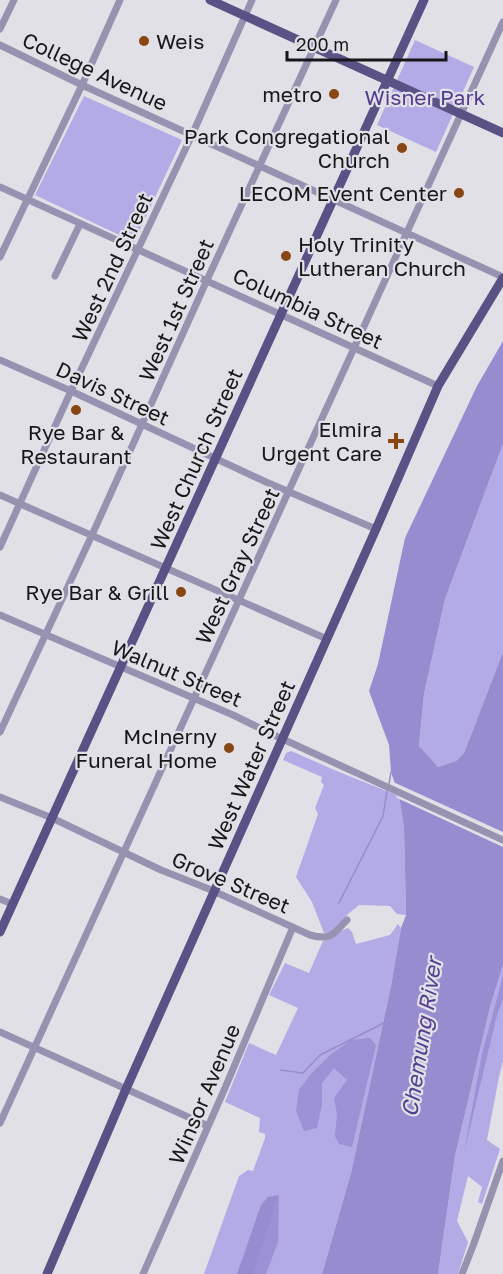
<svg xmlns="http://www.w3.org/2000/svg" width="503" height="1274" viewBox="0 0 503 1274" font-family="'Golos Text',sans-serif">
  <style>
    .green { fill: #b3abe5 }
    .forest { fill: #9c91d4 }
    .water { fill: #978ccf }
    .pier { fill: #e1e0e7 }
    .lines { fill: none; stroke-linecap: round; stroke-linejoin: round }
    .stream { stroke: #978ccf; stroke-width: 1.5 }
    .minor { stroke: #9692b0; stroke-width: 7 }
    .major { stroke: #5a5185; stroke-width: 9 }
    .poi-dot { fill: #884613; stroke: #e1e0e7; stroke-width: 2 }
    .labels { text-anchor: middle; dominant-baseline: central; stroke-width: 4.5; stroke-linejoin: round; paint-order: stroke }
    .poi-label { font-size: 21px; fill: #171719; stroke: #e1e0e7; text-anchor: end }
    .street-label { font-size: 21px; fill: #171719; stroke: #e1e0e7 }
    .park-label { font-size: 21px; fill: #513d8e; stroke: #e1e0e7 }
    .water-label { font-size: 22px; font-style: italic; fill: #523f90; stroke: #e1e0e7 }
  </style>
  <rect width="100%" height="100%" fill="#e1e0e7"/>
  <path class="green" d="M415 40 474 67 436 152 377 125Z
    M84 96 182 140 134 242 35 195Z
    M503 444V652L464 753 456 761 438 767 419 747 424 694 445 599Z
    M291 751 339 772 399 796 404 827 406 915 397 914 390 906 359 905 347 915 332 933H324L312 902 296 877 318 814 315 808 324 785 321 782 322 777 283 760 286 753Z
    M398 924 401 928 391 986 351 1173 322 1274H204L239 1176 248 1170 253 1171 265 1138V1134L259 1132 260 1118 225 1102 249 1043 276 1055 298 1008 269 995 285 963 309 973 323 941C336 938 337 932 348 928L352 932 356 944 390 935Z
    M503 965V1061L499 1077 487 1140 500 1149 482 1204 478 1202 482 1187 468 1176 457 1221 468 1242 458 1274H438L455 1156 490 1007Z"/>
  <path class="forest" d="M503 976V999L497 1015 464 1153 482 1054Z
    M370 1038 376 1045 352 1147 339 1144 335 1136 337 1114 334 1098 347 1080 334 1068 322 1083V1105L317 1128 304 1131 296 1111 299 1090 310 1075 330 1055 351 1040Z
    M279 1195 278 1242 266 1274H254Z"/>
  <path class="water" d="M503 341V444L445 599 424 694 419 746 438 767 456 761 464 753 503 652V965L490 1007 455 1156 438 1274H322L351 1173 391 986 401 928 406 915 404 827 399 796 391 772 389 745 369 691 378 664 405 538 477 386Z
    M279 1195 254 1274H237L261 1205 268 1197Z"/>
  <path class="pier" d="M391 781 503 832V847L397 798Z"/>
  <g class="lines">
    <path class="stream" d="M389 784 391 772
      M339 903 383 816 387 791
      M281 1070 303 1073 320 1055 384 1023"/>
    <path class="minor" d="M0 29 14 0
      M0 45 82 85 503 277
      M0 187 438 386
      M0 257 82 85 120 0
      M55 276 80 224
      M0 360 71 391 266 482 376 529
      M0 495 327 639
      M0 547 71 391 192 135 252 0
      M0 615 233 715 276 736 503 840
      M0 732 92 535 207 280 336 0
      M0 797 52 818 161 870 209 889 310 935C332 941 333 934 347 920
      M0 899 12 904
      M0 1032 208 1126
      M0 1123 503 22
      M143 1274 225 1088 293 927
      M462 1274 473 1246 503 1161"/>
    <path class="major" d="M210 0 503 133
      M0 932 424 0
      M47 1274 126 1089 376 529 438 386 503 278"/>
  </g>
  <g class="poi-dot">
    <circle cx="144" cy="41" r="6"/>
    <circle cx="334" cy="94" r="6"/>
    <circle cx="402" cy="148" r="6"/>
    <circle cx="459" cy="193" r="6"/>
    <circle cx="286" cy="256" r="6"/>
    <circle cx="76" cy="410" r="6"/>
    <path d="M393 432h6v6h6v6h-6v6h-6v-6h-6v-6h6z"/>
    <circle cx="181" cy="592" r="6"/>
    <circle cx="229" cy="748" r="6"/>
  </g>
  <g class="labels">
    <g class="poi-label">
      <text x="156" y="41" text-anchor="start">Weis</text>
      <text x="322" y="94">metro</text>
      <text x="390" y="136">Park Congregational<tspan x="390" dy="24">Church</tspan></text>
      <text x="447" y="193">LECOM Event Center</text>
      <text x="298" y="244" text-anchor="start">Holy Trinity<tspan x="298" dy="24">Lutheran Church</tspan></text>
      <text x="382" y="429">Elmira<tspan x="382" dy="24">Urgent Care</tspan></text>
      <text x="76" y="432" text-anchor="middle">Rye Bar &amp;<tspan x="76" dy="24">Restaurant</tspan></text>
      <text x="169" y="592">Rye Bar &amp; Grill</text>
      <text x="217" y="736">McInerny<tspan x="217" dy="24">Funeral Home</tspan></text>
    </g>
    <g class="street-label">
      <text transform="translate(95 71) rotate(25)">College Avenue</text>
      <text transform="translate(112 267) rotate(-65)">West 2nd Street</text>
      <text transform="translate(308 308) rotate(25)">Columbia Street</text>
      <text transform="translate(176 310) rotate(-66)">West 1st Street</text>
      <text transform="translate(113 393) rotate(25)">Davis Street</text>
      <text transform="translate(196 459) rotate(-66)">West Church Street</text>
      <text transform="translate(237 566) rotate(-65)">West Gray Street</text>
      <text transform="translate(177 673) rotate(23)">Walnut Street</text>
      <text transform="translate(251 765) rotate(-66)">West Water Street</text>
      <text transform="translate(231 882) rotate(23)">Grove Street</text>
      <text transform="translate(204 1094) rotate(-67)">Winsor Avenue</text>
    </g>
    <g class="park-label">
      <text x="425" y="97">Wisner Park</text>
    </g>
    <g class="water-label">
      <text transform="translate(421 1037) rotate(-81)">Chemung River</text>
    </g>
  </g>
  <path d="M287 51v9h159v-9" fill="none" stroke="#171719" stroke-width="3"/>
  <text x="296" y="51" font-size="18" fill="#171719" stroke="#e1e0e7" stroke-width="4.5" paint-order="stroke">200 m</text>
</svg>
